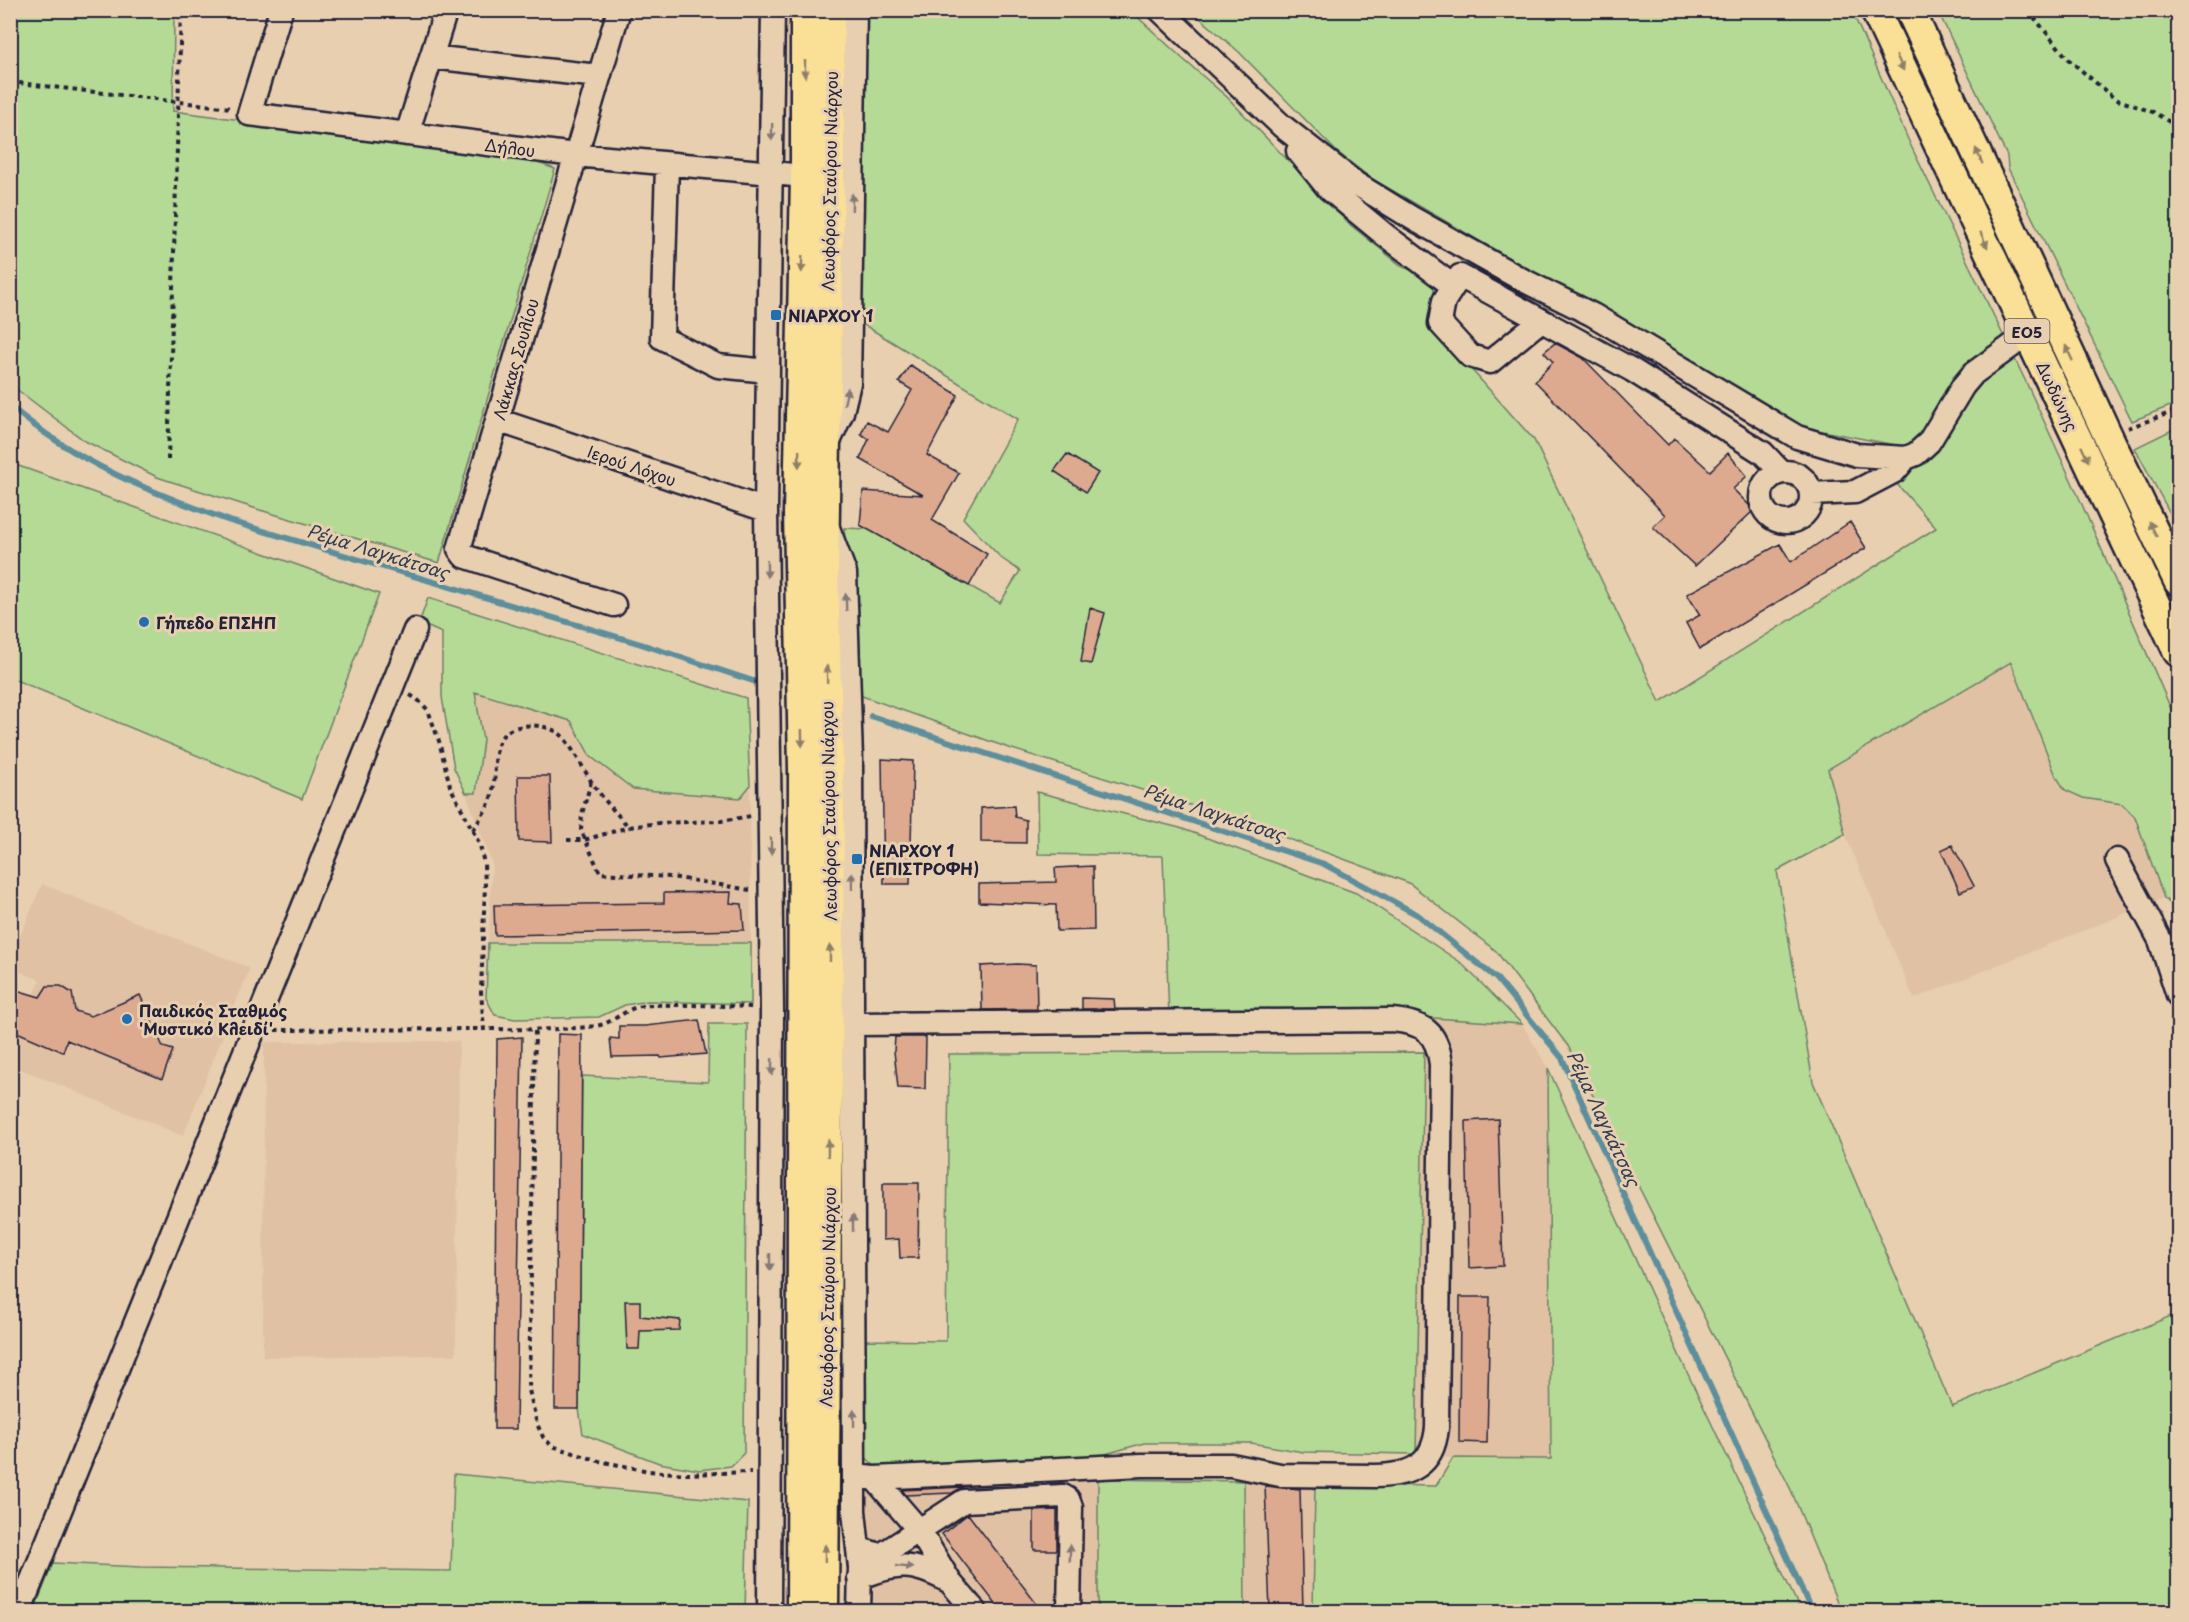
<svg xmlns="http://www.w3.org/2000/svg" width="2189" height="1622" viewBox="0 0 2189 1622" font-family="'Playpen Sans',sans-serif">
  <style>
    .built { fill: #e1c1a4 }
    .green { fill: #b5da95; stroke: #6c7e68; stroke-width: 1.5 }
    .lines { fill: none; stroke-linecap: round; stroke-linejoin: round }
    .stream { stroke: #5d8e9c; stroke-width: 6 }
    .building { fill: #ddaa90; stroke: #22223b; stroke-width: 1.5 }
    .minor-casing { stroke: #22223b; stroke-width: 27 }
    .major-casing { stroke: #22223b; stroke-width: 33 }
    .path { stroke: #22223b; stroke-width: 4; stroke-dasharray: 4.5 4.5; stroke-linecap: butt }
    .minor { stroke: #e8cfb0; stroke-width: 22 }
    .major { stroke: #fadf96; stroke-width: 28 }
    .oneway { fill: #8e8068 }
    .oneway2 { fill: #857876 }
    .poi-dot { fill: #1f6fb2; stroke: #e8cfb0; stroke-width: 2 }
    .labels { text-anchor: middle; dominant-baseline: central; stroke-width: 6; stroke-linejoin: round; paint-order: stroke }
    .shield { fill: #e8cfb0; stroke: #5d565e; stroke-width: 1.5 }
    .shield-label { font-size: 15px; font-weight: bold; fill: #22223b }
    .street-label { font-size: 16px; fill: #22223b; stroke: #e8cfb0 }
    .poi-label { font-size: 16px; font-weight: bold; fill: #22223b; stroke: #e8cfb0; text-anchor: start }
    .water-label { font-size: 18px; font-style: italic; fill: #313d53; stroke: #e8cfb0 }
  </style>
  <rect width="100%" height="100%" fill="#e8cfb0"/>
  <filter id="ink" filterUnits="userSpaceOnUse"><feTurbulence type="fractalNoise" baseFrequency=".0167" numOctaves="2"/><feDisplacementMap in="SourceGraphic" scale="12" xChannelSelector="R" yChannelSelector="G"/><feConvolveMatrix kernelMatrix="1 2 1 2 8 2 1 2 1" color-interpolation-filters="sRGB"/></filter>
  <g filter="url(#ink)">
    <path class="built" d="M2012 662 2056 776 2102 802 2122 804 2135 817 2164 898 1914 999 1845 834 1828 770Z
      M475 692 571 721 590 756 740 798 750 786 751 943H488L492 864 466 793H476L483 740Z
      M42 884 250 968 183 1136 11 1065 10 1057 40 980 11 968V958Z
      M1424 1018 1522 1024 1548 1068 1551 1459 1453 1458 1416 1454Z
      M459 1041 456 1355 263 1357 264 1042Z
      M1098 1474V1611H869L864 1493 881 1481Z
      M1244 1481 1315 1484 1313 1611H1245Z"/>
    <path class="green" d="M10 11H174L173 111 520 156 555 169 439 563 260 510 157 477 85 441 11 385Z
      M864 11H1131L1183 59 1227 97 1348 223 1403 267 1435 278 1431 324 1534 440 1660 702 1936 528 1896 483 1917 465 1900 446 1802 427 1369 177 1335 150 1239 52 1192 11H1852L1911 146 2026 382 2077 493 2178 725V904L2173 906 2164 898 2135 817 2122 804 2083 798 2065 790 2056 776 2011 662 1828 769 1845 834 1777 871 1813 1082 1952 1407 2178 1313V1611H1841L1791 1490 1568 1046 1496 951 1409 883 1240 821 1006 747 859 695 857 592 846 550 844 528 868 529 1000 603 1020 571 1001 558 963 518 1018 419 856 320Z
      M1938 11H2178V403L2132 421 2008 168 2007 156Z
      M2178 427V528L2135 448Z
      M16 465 379 594 302 799 11 678 10 478Z
      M428 598 746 698 750 786 740 798 633 789 590 756 571 721 475 692 483 740 476 793H466L454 768 442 697V633L419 623Z
      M1037 792 1180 828 1356 893 1460 962 1522 1024 1404 1016 1169 1017 1163 856 1038 854Z
      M488 943H751V1004L648 1001 625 1005 599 1017 515 1019 495 1015 486 998Z
      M709 1024H747L744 1453 731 1466 699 1470 659 1463 583 1434 579 1409 582 1076 708 1082Z
      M1424 1052 1416 1454 1303 1452 1251 1443H1144L1088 1459 880 1471 858 1450V1340L946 1341 949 1054Z
      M1548 1068 1686 1370 1796 1601 1799 1611 1313 1612 1315 1484 1436 1486 1453 1458 1551 1459Z
      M454 1474 748 1502 745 1611H34L53 1563 141 1567 451 1571Z
      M1098 1479 1244 1481 1245 1611H1098Z"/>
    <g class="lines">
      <path class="stream" d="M10 406C78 464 148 491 230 521L641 644 756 682
        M871 716 1324 864 1418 915 1497 979 1562 1058 1812 1612"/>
    </g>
    <path class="building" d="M1555 343 1583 358 1668 445 1674 438 1710 471 1728 453 1747 476 1733 489 1754 510 1695 566 1653 527 1665 515 1535 381 1553 362 1544 352Z
      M910 365 958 395 927 455 959 473 932 520 987 554 969 586 860 525 863 491 923 495 860 459 869 439 861 434 867 421 888 432 912 390 899 382Z
      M1067 454 1098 473 1086 492 1054 471Z
      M1850 522 1866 548 1700 649 1686 623 1700 615 1687 594 1780 544 1791 562Z
      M1090 608 1105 613 1091 664 1081 662Z
      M882 759 913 761 910 884H884Z
      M518 776H550L552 842 519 841Z
      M1014 806 1015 817 1026 820V843L981 842V808Z
      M1952 845 1974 886 1960 892 1941 850Z
      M1093 866 1094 930 1057 931 1056 905 979 902V884L1056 882 1055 868Z
      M731 892 730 903 742 904 744 930 495 935 494 905 664 903V893Z
      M1017 964 1036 965 1037 1009 982 1010 981 966Z
      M47 986H61L72 993 75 1011 91 1016 140 995 163 1047 173 1050 162 1079 67 1040 63 1052 10 1029V988L40 997Z
      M1082 998 1114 999 1115 1009H1082Z
      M699 1020 706 1054 661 1058 660 1056 612 1057 610 1038 619 1039V1026H645Z
      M558 1034 582 1035 579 1409H555Z
      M522 1037 516 1429H494L497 1039Z
      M895 1037H926L925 1089 898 1088 894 1051Z
      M1498 1119 1503 1266 1469 1268 1466 1121Z
      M883 1183H919L918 1258H900L899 1239 883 1240Z
      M1460 1297H1490L1487 1443 1459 1442Z
      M625 1301H640V1316L680 1320 679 1330 640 1331 639 1349H627Z
      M1265 1486 1300 1489 1303 1611H1270Z
      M963 1487 952 1493 906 1495 902 1490Z
      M1057 1510V1550H1034V1511Z
      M968 1514 1042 1611H1001L942 1534Z"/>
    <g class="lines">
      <defs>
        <path id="minor" d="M281 10 249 114 575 155 805 176
          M1160 10 1282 126 1355 183 1412 218 1519 278 1593 315 1797 437 1857 455 1906 458 1916 454 1929 442 1963 386 1974 373 2028 334
          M431 57 598 76
          M407 134 446 10
          M1298 151 1328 188 1385 235 1453 286
          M667 165 662 338 718 366 768 371
          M1541 320 1490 362 1470 356 1440 323 1444 301 1460 276 1632 370 1763 453 1781 472
          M497 420 766 510
          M828 444 842 412 849 383 855 10
          M1761 497a25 25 0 1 1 50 0a25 25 0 1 1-50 0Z
          M1811 494 1855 492 1895 471 1906 458
          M828 528 845 573 851 759 854 1476V1511L860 1568 859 1612
          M614 605 464 556 459 549 619 10
          M2117 860 2160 940 2178 995
          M852 1024 1392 1020C1423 1023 1437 1031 1441 1064L1437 1428C1433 1466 1411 1475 1376 1476L1280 1475 1231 1465H1142L874 1478 854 1476
          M874 1478 919 1530 950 1582 976 1612
          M859 1549 881 1555 964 1501 1063 1496 1068 1499 1071 1507 1069 1612
          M859 1578C897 1562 914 1562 950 1582
          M19 1612 415 630
          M769 1612 772 1009 766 510 773 10"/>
        <path id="major" d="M1875 10 2178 652
          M1910 10 2108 436 2178 581
          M801 1612 803 770 798 513 805 176V10
          M824 1612 830 811 824 573 830 173V10"/>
      </defs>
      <use href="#minor" class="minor-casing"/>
      <use href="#major" class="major-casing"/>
      <path class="path" d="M2028 10 2068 59 2115 99 2153 112 2178 127
        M10 82 231 108
        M2128 428 2178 410
        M168 460 181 10
        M410 695 417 699 428 710 439 741 450 786 480 845 484 864 485 885 481 992 484 1029C522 1029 558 1031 595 1026 612 1024 621 1012 637 1007 650 1004 665 1005 679 1005 703 1005 728 1006 753 1007
        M591 782 582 814 581 830 600 873 672 877 750 890
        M473 830C480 818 489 808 492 794 497 777 492 757 500 740 509 721 547 722 561 735 570 743 584 770 591 781 602 798 615 812 629 827L659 823 721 821 751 816
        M567 840H584L629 827
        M275 1030 484 1029
        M535 1031 529 1390 537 1424 543 1437 552 1446 599 1461 649 1471 686 1474 751 1472"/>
      <use href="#minor" class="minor"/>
      <use href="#major" class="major"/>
    </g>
    <defs><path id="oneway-solid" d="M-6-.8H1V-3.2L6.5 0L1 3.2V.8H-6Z" transform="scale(1.5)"/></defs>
    <g class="oneway">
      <use href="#oneway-solid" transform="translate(1900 63) rotate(65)"/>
      <use href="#oneway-solid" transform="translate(805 69) rotate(90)"/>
      <use href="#oneway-solid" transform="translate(1979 156) rotate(-114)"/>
      <use href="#oneway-solid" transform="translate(1984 240) rotate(65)"/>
      <use href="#oneway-solid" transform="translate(802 264) rotate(92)"/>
      <use href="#oneway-solid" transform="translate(2069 353) rotate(-115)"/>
      <use href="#oneway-solid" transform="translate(2085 454) rotate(65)"/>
      <use href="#oneway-solid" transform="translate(799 459) rotate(91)"/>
      <use href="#oneway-solid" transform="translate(2153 529) rotate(-116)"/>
      <use href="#oneway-solid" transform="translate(827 674) rotate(-91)"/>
      <use href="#oneway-solid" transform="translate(802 738) rotate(89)"/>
      <use href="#oneway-solid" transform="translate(830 953) rotate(-90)"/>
      <use href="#oneway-solid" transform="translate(828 1148) rotate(-89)"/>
      <use href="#oneway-solid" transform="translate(825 1553) rotate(-89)"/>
    </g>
    <g class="oneway2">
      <use href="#oneway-solid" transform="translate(772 132) rotate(91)"/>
      <use href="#oneway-solid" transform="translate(852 202) rotate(-89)"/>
      <use href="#oneway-solid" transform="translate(846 396) rotate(-77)"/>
      <use href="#oneway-solid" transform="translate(767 569) rotate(89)"/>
      <use href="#oneway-solid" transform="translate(846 602) rotate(-92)"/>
      <use href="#oneway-solid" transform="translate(771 846) rotate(90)"/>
      <use href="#oneway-solid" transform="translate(852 881) rotate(-90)"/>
      <use href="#oneway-solid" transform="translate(772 1067) rotate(91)"/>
      <use href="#oneway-solid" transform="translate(853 1223) rotate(-90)"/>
      <use href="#oneway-solid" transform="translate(770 1262) rotate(90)"/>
      <use href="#oneway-solid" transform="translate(854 1418) rotate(-90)"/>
      <use href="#oneway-solid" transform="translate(1070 1553) rotate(-89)"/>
      <use href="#oneway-solid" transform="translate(905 1567) rotate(6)"/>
    </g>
  </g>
  <g class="poi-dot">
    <rect x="770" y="309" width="12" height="12" rx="3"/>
    <circle cx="144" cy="622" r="6"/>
    <rect x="851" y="853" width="12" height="12" rx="3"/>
    <circle cx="127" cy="1019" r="6"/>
  </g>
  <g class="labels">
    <rect class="shield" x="2004.5" y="319" width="45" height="24" rx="4.5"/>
    <g class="shield-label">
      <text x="2027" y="331">ΕΟ5</text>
    </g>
    <g class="street-label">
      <text transform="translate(510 147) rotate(7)">Δήλου</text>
      <text transform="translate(829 181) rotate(-89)">Λεωφόρος Σταύρου Νιάρχου</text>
      <text transform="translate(515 359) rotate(-74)">Λάκκας Σουλίου</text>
      <text transform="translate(2058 396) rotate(65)">Δωδώνης</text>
      <text transform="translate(632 465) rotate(19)">Ιερού Λόχου</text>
      <text transform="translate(828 811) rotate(-91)">Λεωφόρος Σταύρου Νιάρχου</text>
      <text transform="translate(827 1297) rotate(-89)">Λεωφόρος Σταύρου Νιάρχου</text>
    </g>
    <g class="poi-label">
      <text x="788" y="315">ΝΙΑΡΧΟΥ 1</text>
      <text x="156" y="622">Γήπεδο ΕΠΣΗΠ</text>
      <text x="869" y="850">ΝΙΑΡΧΟΥ 1<tspan x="869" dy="18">(ΕΠΙΣΤΡΟΦΗ)</tspan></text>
      <text x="139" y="1010">Παιδικός Σταθμός<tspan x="139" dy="18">'Μυστικό Κλειδί'</tspan></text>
    </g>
    <g class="water-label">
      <text transform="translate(378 551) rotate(17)">Ρέμα Λαγκάτσας</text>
      <text transform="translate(1214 812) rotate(18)">Ρέμα Λαγκάτσας</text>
      <text transform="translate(1604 1118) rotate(65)">Ρέμα Λαγκάτσας</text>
    </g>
  </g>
  <rect width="2189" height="1622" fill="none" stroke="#e8cfb0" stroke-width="36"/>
  <rect x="18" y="18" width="2153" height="1586" fill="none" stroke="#22223b" stroke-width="2" filter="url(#ink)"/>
</svg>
